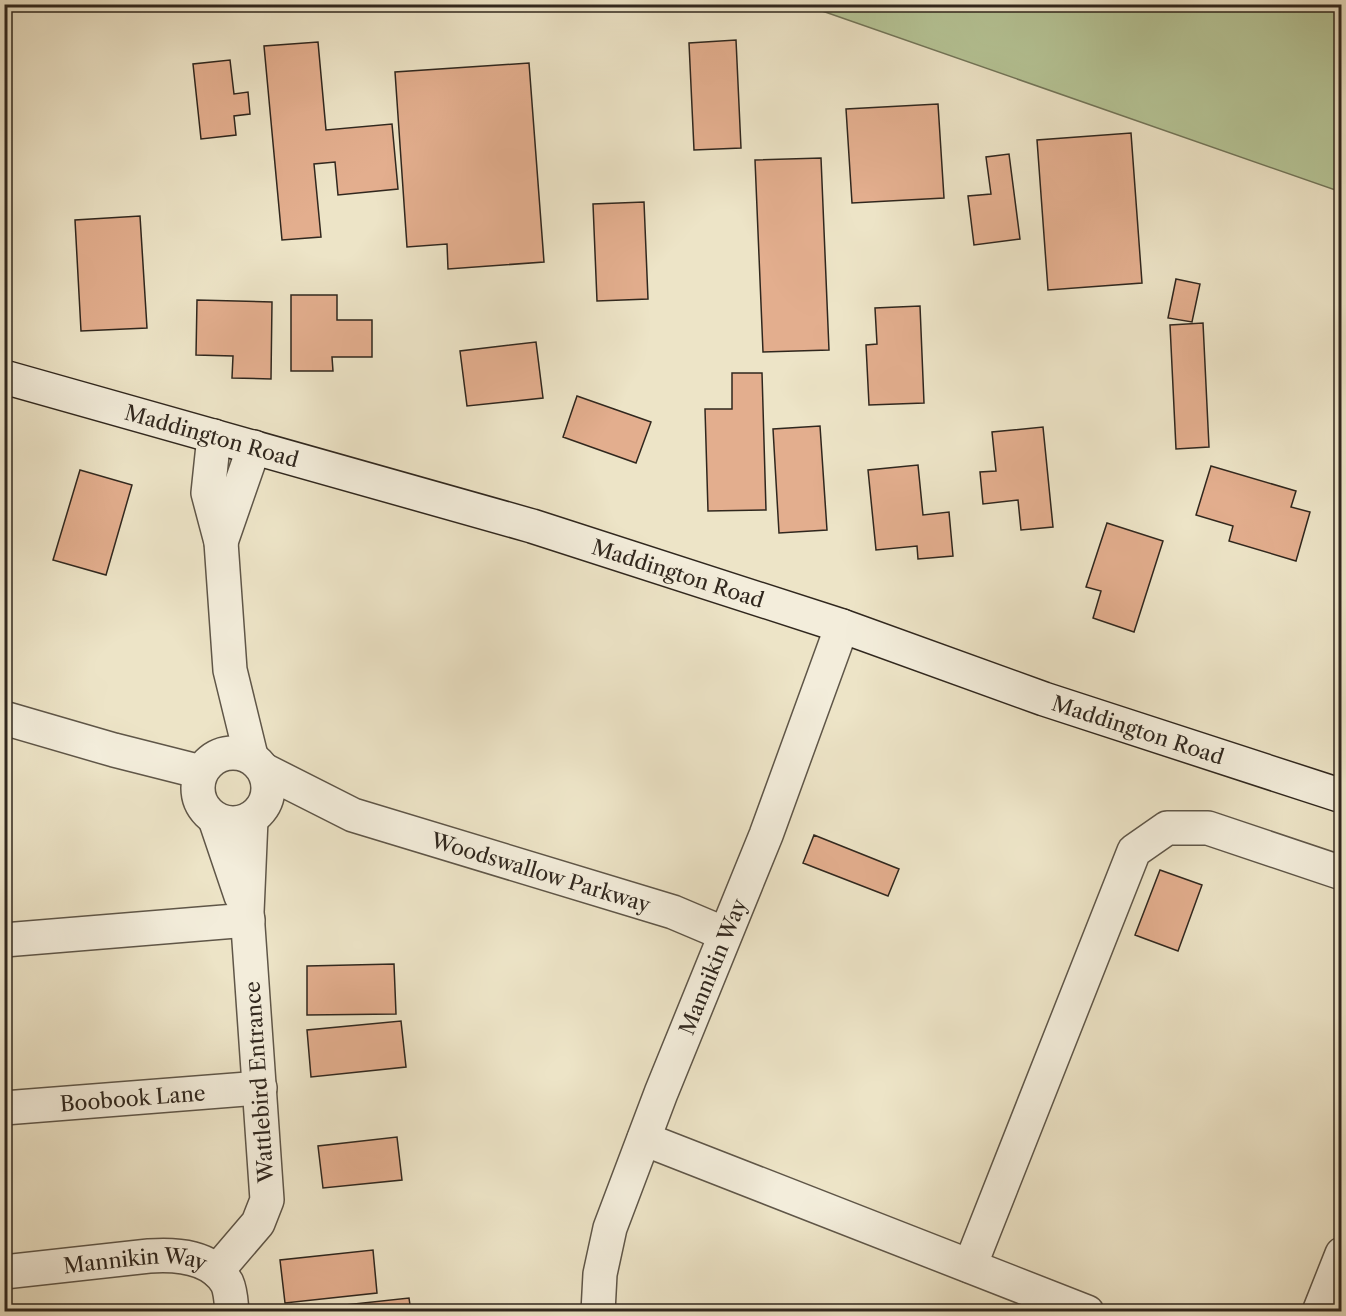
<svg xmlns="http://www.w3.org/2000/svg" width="1346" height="1316" viewBox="0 0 1346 1316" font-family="'Libre Caslon Text',serif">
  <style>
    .green { fill: #b6c597; stroke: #73765a; stroke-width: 1.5 }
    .building { fill: #e3ae8e; stroke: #30271e; stroke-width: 1.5 }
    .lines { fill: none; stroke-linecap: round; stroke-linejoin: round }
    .street-casing { stroke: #5f5648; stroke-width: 36 }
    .secondary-casing { stroke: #30271e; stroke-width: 36 }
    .street { stroke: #f3eddb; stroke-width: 33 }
    .secondary { stroke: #f3eddb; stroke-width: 33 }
    .labels { text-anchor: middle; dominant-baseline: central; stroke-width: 6; stroke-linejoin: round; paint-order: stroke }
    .street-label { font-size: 21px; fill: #30271e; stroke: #f3eddb }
  </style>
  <rect width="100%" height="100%" fill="#ede4c7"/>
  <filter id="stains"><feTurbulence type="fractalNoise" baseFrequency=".00333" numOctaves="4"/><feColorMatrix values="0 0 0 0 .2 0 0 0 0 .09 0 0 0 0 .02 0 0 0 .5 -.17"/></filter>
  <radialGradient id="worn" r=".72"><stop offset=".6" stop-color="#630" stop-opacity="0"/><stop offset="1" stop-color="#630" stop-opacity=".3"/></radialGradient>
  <path class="green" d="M805 5H1341V192Z"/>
  <path class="building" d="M736 40 741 148 694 150 689 43Z
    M318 42 326 130 392 124 398 189 338 195 335 162 314 164 321 237 282 240 264 46Z
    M230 60 234 94 248 92 250 114 234 116 236 135 201 139 193 64Z
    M529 63 544 262 448 269 447 244 407 247 395 72Z
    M938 104 944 198 852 203 846 109Z
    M1131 133 1142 283 1048 290 1037 140Z
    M1009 154 1020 239 974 245 968 196 991 194 986 157Z
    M821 158 829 350 763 352 755 160Z
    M644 202 648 299 597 301 593 204Z
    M140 216 147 328 81 331 75 220Z
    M1176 279 1200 284 1192 322 1168 318Z
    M291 295H337V320H372V357H332L333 371H291Z
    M197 300 272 302 271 379 232 378 233 356 196 355Z
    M920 306 924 403 869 405 866 345 877 344 875 308Z
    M1203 323 1209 447 1176 449 1170 325Z
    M536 342 543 398 467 406 460 351Z
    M732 373H762L766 510 708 511 705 409H732Z
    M577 396 651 422 636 463 563 437Z
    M820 426 827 530 779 533 773 429Z
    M1043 427 1053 527 1021 530 1018 500 983 504 980 472 996 471 992 432Z
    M918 465 923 515 949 512 953 556 918 559 917 546 876 550 868 470Z
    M1211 466 1296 491 1291 507 1310 512 1296 561 1229 541 1233 526 1196 515Z
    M80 470 132 485 106 575 53 560Z
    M1107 523 1163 541 1134 632 1093 618 1101 591 1086 587Z
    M1339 608H1342V679H1341Z
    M814 835 899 869 888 896 803 863Z
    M1160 870 1202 885 1178 951 1135 935Z
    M394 964 396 1014 307 1015V966Z
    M401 1021 406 1067 311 1077 307 1030Z
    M397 1137 402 1180 323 1188 318 1146Z
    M373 1250 377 1293 285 1303 280 1260Z
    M409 1298 411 1312H280Z"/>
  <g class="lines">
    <defs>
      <g id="street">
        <path d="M214 436 208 493 221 542 230 670 251 756"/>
        <path d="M221 542 254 447"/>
        <path d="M4 718 114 750 201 772"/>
        <circle cx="233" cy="788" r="35"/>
        <path id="s1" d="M264 770 353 815 673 912 725 934"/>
        <path d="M215 819 241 896"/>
        <path d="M4 940 248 920"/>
        <path id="s2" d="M4 1108 260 1088"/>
        <path d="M644 1139 1087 1312"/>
        <path d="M970 1266 1134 851 1167 828H1208L1342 873"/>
        <path d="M217 1271 258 1223 267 1200 247 912 251 819"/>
        <path id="s3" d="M4 1272 149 1256C177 1254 211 1256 227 1283 231 1292 231 1302 232 1312"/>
        <path id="s4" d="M598 1312 600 1274 610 1228 661 1093 766 835 842 626"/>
        <path d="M1319 1312 1342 1254"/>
      </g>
      <g id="secondary">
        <path id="s5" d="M4 377 532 526 842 626 1044 699 1342 796"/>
      </g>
    </defs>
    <use href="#street" class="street-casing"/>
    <use href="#secondary" class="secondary-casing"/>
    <use href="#street" class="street"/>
    <use href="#secondary" class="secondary"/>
  </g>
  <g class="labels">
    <g class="street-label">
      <text stroke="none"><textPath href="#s5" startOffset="216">Maddington Road</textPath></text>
      <text stroke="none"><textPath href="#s5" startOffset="702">Maddington Road</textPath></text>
      <text stroke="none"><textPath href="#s5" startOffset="1188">Maddington Road</textPath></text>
      <text stroke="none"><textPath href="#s1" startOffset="296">Woodswallow Parkway</textPath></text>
      <text stroke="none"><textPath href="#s4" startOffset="366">Mannikin Way</textPath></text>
      <text transform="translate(259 1082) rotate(-94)">Wattlebird Entrance</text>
      <text stroke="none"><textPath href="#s2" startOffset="129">Boobook Lane</textPath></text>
      <text stroke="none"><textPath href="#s3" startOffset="132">Mannikin Way</textPath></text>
    </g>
  </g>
  <rect width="1346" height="1316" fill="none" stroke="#ede4c7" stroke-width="24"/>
  <rect x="6" y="6" width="1334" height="1304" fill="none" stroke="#30271e" stroke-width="3"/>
  <rect x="12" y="12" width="1322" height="1292" fill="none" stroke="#30271e" stroke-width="1.5"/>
  <rect width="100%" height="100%" filter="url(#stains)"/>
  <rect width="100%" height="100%" fill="url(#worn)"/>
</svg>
